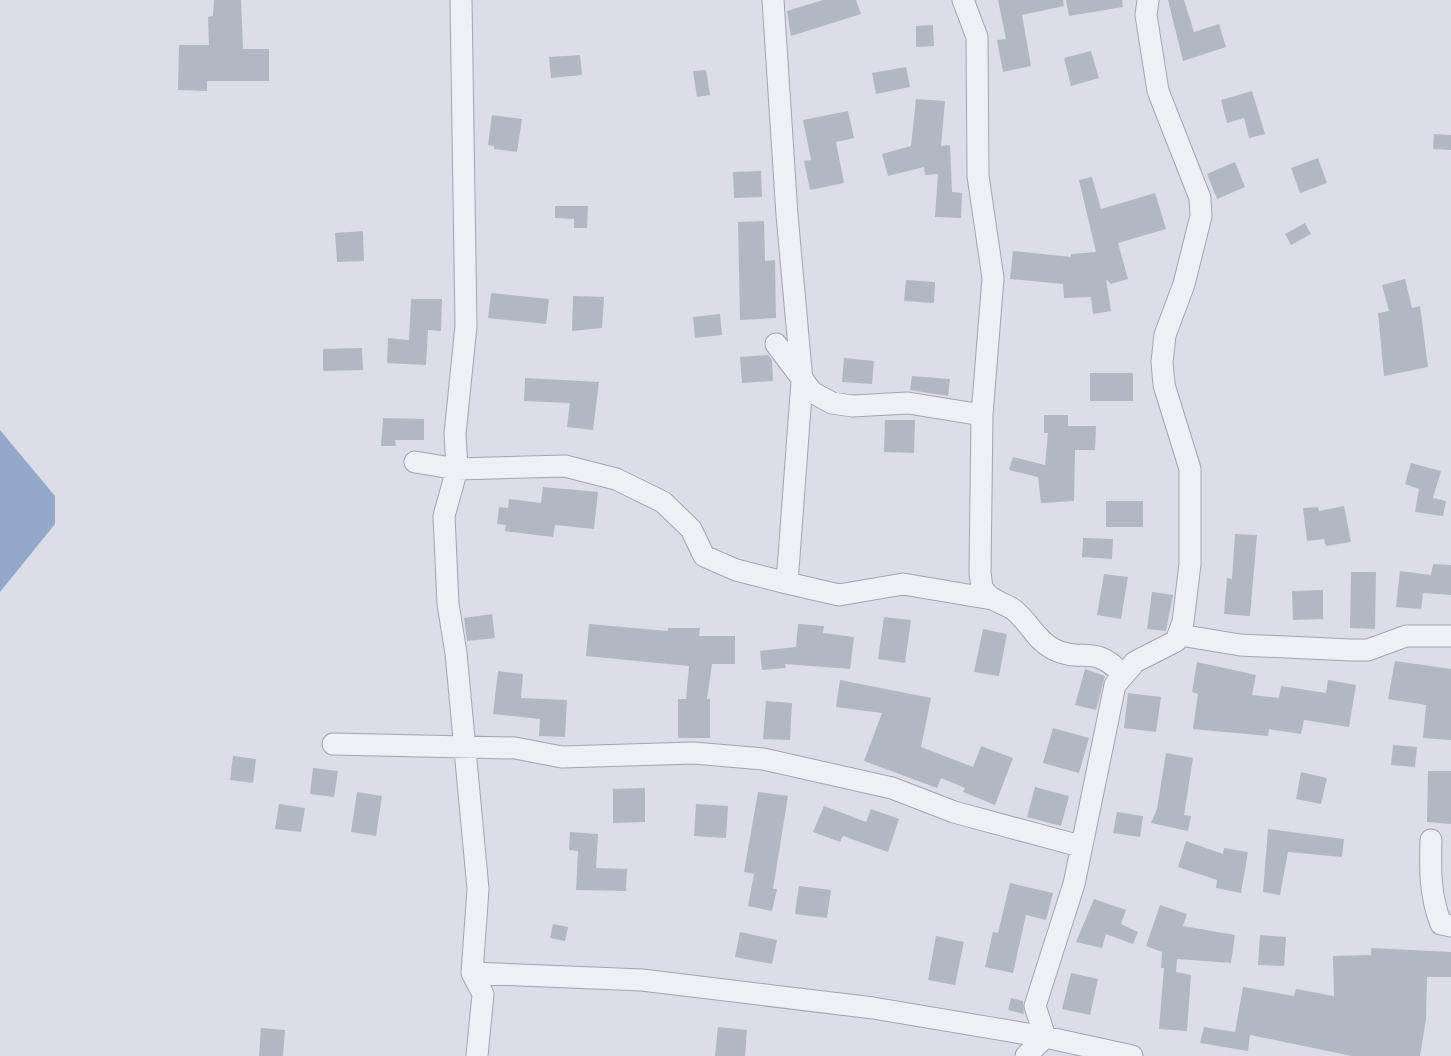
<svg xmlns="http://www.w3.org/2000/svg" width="1451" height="1056" viewBox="0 0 1451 1056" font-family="Mulish,sans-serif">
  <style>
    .water { fill: #93a8ca }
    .building { fill: #b2b7c4 }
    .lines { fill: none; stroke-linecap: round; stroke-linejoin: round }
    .minor-casing { stroke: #a0a5b1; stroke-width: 23 }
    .minor { stroke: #eef0f5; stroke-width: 21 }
  </style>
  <rect width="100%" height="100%" fill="#dbdee7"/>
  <path class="water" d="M0 430 55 496V524L0 592Z"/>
  <path class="building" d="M214 0H241L243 49H269V81H207V91L178 90 179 45H209L208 17 213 16Z
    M823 0H856L861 14 791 36 787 11Z
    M998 0H1063L1064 6 1022 15 1031 66 1003 72 997 40 1006 39Z
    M1066 0H1122L1123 7 1069 16Z
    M1168 0H1184L1194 32 1219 24 1226 47 1183 61Z
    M933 25 934 46 916 47V26Z
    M1091 51 1099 78 1071 86 1064 58Z
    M580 55 582 75 551 78 549 57Z
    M906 67 910 87 876 94 872 73Z
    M706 70 710 95 697 97 693 71Z
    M1252 91 1265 134 1249 138 1244 118 1227 123 1221 100Z
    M916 99 945 101 941 146 950 145 952 192 962 193 961 218 935 217 938 174 925 175 924 167 888 176 882 154 911 146Z
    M848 111 854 138 836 142 844 183 810 190 804 161 811 160 803 120Z
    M492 115 522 119 517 152 494 149V146L488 145Z
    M1434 134 1451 135V150L1433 149Z
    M1318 158 1327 183 1300 193 1291 168Z
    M1235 162 1245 187 1217 199 1207 174Z
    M761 171 762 197 734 198 733 172Z
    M1092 177 1101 209 1155 193 1166 229 1118 243 1128 279 1111 284 1106 279 1111 311 1093 314 1091 297 1064 298 1063 284 1010 279 1013 251 1071 257V254L1096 252 1079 180Z
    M555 206H588L587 228H574V219L555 218Z
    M764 221 765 261 775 260 776 318 740 320 738 222Z
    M1305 223 1311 234 1291 245 1285 234Z
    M363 231 364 261 337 262 335 233Z
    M1405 279 1412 308 1420 306 1428 367 1384 376 1378 313 1389 311 1382 285Z
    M906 280 935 282 934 303 904 301Z
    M491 293 549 299 546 324 488 318Z
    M573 296 604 297 602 328 572 331Z
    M411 299H442L441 331 428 330 426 365 387 363 388 338 409 340Z
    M720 314 722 335 695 338 693 317Z
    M362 348 363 370 323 371V349Z
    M768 355 772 360 773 381 742 383 740 357Z
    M844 358 874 361 872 384 842 382Z
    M1090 373H1133V401H1090Z
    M912 376 950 379 948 396 910 390Z
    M525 378 599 382 593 430 567 427 570 403 524 401Z
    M1044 415H1068V426H1096L1095 450H1075L1074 501 1041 503 1038 477 1009 470 1013 457 1045 465 1048 433H1044Z
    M383 418 424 419V440H395L396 446H381Z
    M885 420H915L914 453 884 452Z
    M1411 463 1441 471 1433 498 1446 501 1443 516 1415 512 1419 489 1405 484Z
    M543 487 598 492 594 529 555 525 553 537 505 531 506 525 497 524 499 507 508 508 509 499 541 503Z
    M1106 501H1143V527H1106Z
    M1344 506 1351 542 1326 546 1324 539 1307 541 1303 508 1318 507 1319 511Z
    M1235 534 1257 535 1250 616 1224 614 1227 578 1232 579Z
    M1083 538 1113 539 1112 559 1082 557Z
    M1433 564 1451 565V595L1423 593 1421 609 1396 607 1400 571 1431 575Z
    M1351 572H1376L1375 629 1350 628Z
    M1104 574 1128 577 1121 619 1097 615Z
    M1323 590V619L1293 620 1292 591Z
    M1152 592 1173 595 1166 631 1147 629Z
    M492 614 495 638 467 641 464 618Z
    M884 617 911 620 905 663 878 659Z
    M589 624 668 631V628H700L699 636H735V664H712L707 699H710V738H678V699H686L689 666 586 656Z
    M798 624 824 626 823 633 854 637 850 669 785 664 786 668 762 670 760 651 796 647Z
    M983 629 1007 634 999 676 974 672Z
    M1395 661 1451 669V740L1423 738 1426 705 1388 699Z
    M1197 662 1256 675 1252 695 1279 698 1281 686 1326 693 1328 680 1356 685 1349 727 1304 720 1301 734 1269 729 1268 736 1193 729 1198 694 1192 692Z
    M1085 669 1105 676 1096 710 1075 705Z
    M498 671 523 674 521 698 567 700 565 737 539 736 540 719 493 714Z
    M840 680 931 698 921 747 973 767 981 746 1013 758 995 805 963 792 965 788 941 778 937 788 864 761 882 713 836 707Z
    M1128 693 1161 697 1156 732 1124 728Z
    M766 701 792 703 790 740 763 739Z
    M1053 728 1089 738 1079 773 1043 763Z
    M1393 745 1417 747 1415 767 1391 765Z
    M1166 753 1193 758 1184 815 1191 816 1188 831 1151 823 1157 809Z
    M233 756 256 759 253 783 230 780Z
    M313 768 338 771 334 797 310 794Z
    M1428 771H1451V824L1427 822Z
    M1301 772 1327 778 1321 804 1296 799Z
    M1035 787 1069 796 1061 826 1027 817Z
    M645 788V822L613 823V789Z
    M357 792 382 796 376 836 351 832Z
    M758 792 788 796 773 889H777L772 911 748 906 754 874 744 872Z
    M279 804 305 808 301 832 275 829Z
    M696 804 728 806 726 838 694 836Z
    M824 806 866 822 871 809 899 819 888 852 843 836 840 842 813 832Z
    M1117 812 1143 816 1140 837 1113 833Z
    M1268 829 1344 839 1342 857 1288 852 1280 895 1263 892Z
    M570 832 598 834 596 868 627 869 626 891 576 890 578 851 569 850Z
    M1186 841 1223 854 1224 848 1248 852 1241 893 1216 888 1217 880 1178 867Z
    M1010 883 1053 893 1046 920 1026 915 1013 973 985 967 993 932 998 933Z
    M799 886 831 890 827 918 795 914Z
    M1094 899 1126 910 1121 924 1138 932 1133 944 1106 934 1102 948 1076 942Z
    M1160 905 1187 914 1183 926 1235 935 1231 963 1177 959 1176 972 1191 975 1187 1031 1159 1029 1164 968H1161L1162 952 1146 946Z
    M553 924 568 927 565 941 550 938Z
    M740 932 777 940 772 964 735 957Z
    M1260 935 1286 937 1284 966 1258 965Z
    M936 936 964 942 955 985 928 980Z
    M1371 948 1451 952V977H1427L1426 1019 1420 1056H1352L1250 1035 1248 1051 1200 1043 1204 1027 1235 1032 1243 987 1294 996 1296 989 1334 996 1333 956 1371 955Z
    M1071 973 1098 979 1090 1015 1062 1009Z
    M1011 998 1023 1001 1024 1014 1008 1010Z
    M718 1027 747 1030 745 1056H715Z
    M261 1028 285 1030 283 1056H259Z"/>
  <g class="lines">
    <defs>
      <path id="minor" d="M461 0 466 326 455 434 457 469 565 466 616 479 663 502 691 529 704 556 736 570 787 583 839 595 903 584 992 599
        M773 0 787 215 802 381 787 583
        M963 0 977 37 978 176 993 278 982 415 980 573C981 578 981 585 983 589 989 601 1005 603 1014 610 1029 622 1036 640 1053 649 1082 664 1094 643 1122 674
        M776 344 812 392 832 403 852 406 908 403 982 415
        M415 462 457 469 444 516 448 604 456 653 478 889 472 973 483 994 477 1056
        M1180 635 1240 645 1351 650H1368L1406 636H1451
        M333 744 515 748 562 757 694 753 763 759 892 788 954 812 1080 846
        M1431 840C1430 870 1430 896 1441 924L1451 926
        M472 973 642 980 873 1008 1045 1037 1132 1056
        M1026 1056 1045 1037 1035 1006 1074 884 1115 685 1135 662 1176 641 1183 622 1190 564V469L1164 385 1162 362 1165 335 1184 284 1201 216 1200 198 1158 91 1146 15 1148 0"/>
    </defs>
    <use href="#minor" class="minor-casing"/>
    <use href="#minor" class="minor"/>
  </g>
</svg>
